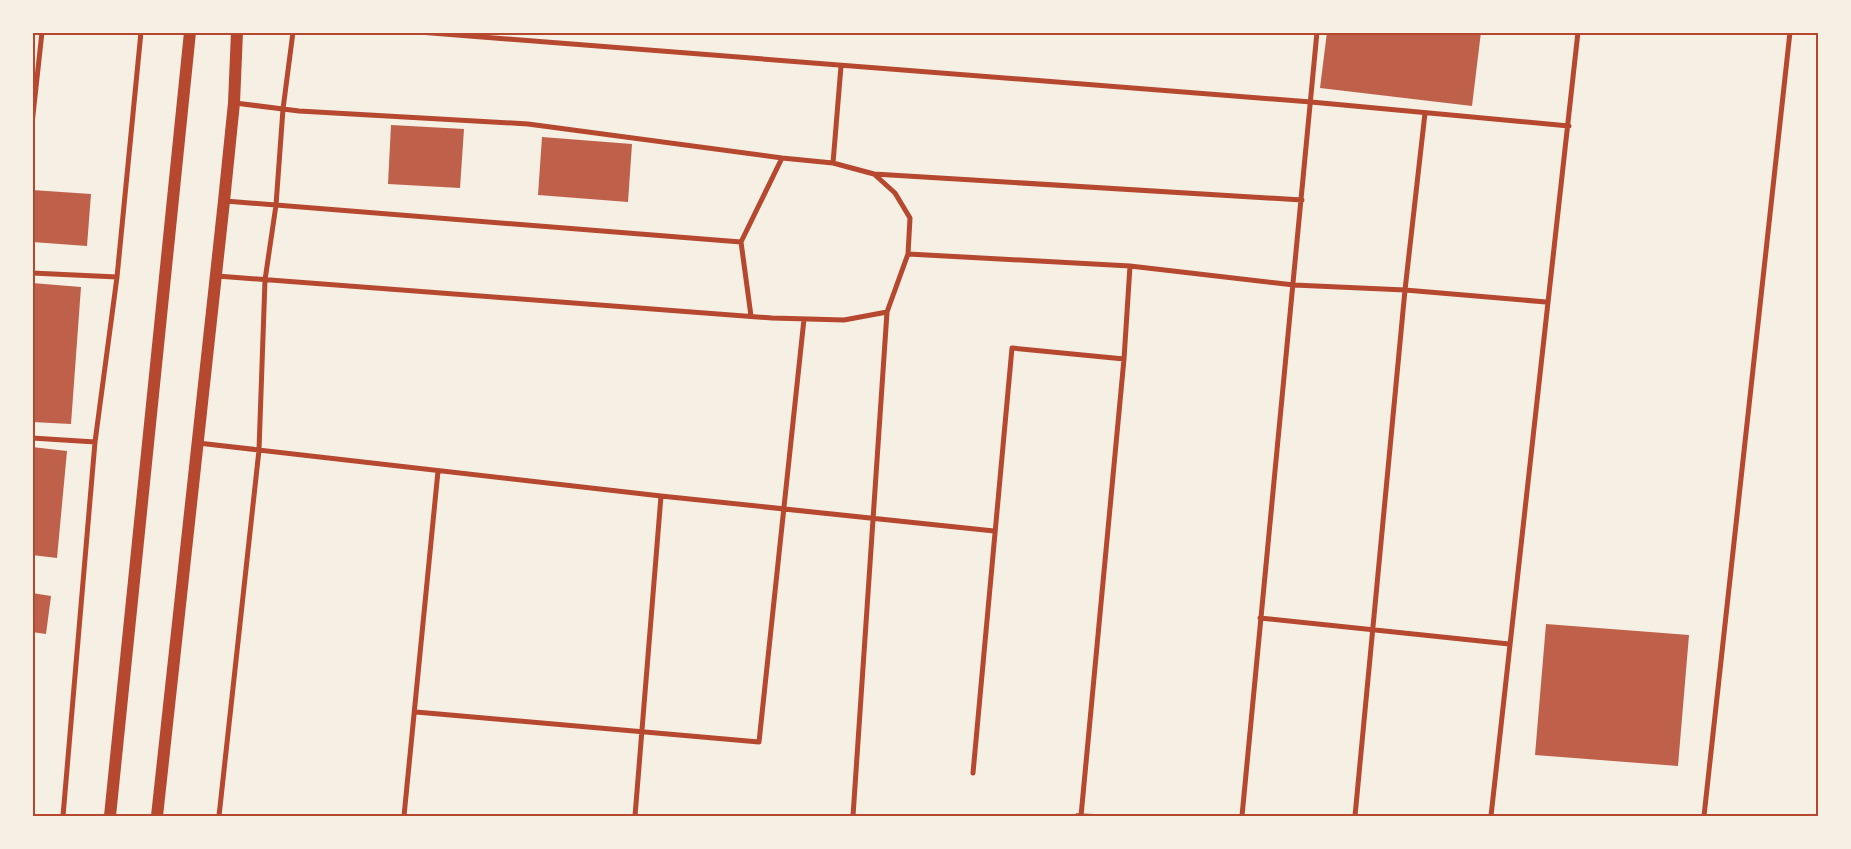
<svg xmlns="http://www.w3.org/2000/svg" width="1851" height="849" viewBox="0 0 1851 849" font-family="Ubuntu,sans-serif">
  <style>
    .building { fill: #bf614a }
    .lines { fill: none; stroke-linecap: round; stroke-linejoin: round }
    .minor { stroke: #b5482f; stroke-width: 5 }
    .primary { stroke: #b5482f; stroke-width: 12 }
    .neatline { fill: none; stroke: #b5482f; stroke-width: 2 }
  </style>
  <rect width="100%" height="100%" fill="#f6efe4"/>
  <path class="building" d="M1327 32H1481L1472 106 1320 88Z
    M391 125 464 129 460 188 388 184Z
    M542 137 632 144 628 202 538 195Z
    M32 190 91 194 87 246 32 242Z
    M32 283 81 287 71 424 32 422Z
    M32 447 67 451 57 558 32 555Z
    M32 593 51 596 46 634 32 632Z
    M1546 624 1689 635 1678 766 1535 755Z
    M1076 813 1111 815V816H1076Z"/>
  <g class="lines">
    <path class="minor" d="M419 32 1311 102 1569 126
      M235 103 299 111 528 124 782 158
      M32 124 42 32
      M833 163 841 66
      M874 174 1302 200
      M741 242 751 316
      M908 254 1130 266 1294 285 1405 290 1546 302
      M32 273 117 277
      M217 276 772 318 844 320 887 312 908 254 910 218 895 193 874 174 833 163 782 158 741 242 225 201
      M32 438 95 442
      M198 443 661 496 994 531
      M1260 618 1509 644
      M416 712 759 742 804 319
      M973 773 1012 348 1124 359
      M63 816 95 442 117 277 141 32
      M219 816 259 450 265 280 276 205 283 109 293 32
      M404 816 438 471
      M635 816 661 496
      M853 816 887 312
      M1081 816 1124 359 1130 266
      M1242 816 1317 32
      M1355 816 1405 290 1425 113
      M1491 816 1578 32
      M1704 816 1790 32"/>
    <path class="primary" d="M110 816 190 32
      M157 816 224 201 234 103 237 32"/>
  </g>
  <rect width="1851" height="849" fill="none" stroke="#f6efe4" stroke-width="68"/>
  <rect x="34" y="34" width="1783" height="781" class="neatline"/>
</svg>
